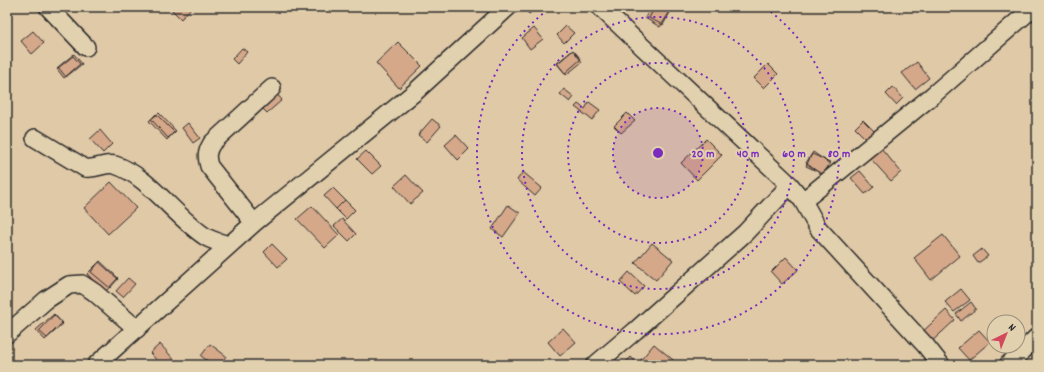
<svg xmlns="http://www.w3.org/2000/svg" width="1044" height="372" viewBox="0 0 1044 372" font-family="Dekko,sans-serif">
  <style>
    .building { fill: #d6a88a; stroke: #2b2b2b }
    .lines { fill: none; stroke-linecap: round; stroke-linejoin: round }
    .minor-casing { stroke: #2b2b2b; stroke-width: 20 }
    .minor { stroke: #e2d1ae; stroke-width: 17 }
    .ring { fill: none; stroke: #7b2cbf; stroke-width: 2; stroke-dasharray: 2 4 }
    .centre { fill: #7b2cbf; stroke: #e2d1ae; stroke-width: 2 }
    .ring-label { font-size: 12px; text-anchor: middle; font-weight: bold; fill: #7b2cbf; stroke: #e2d1ae; stroke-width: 4; stroke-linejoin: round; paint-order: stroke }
  </style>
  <rect width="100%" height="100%" fill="#e0c9a7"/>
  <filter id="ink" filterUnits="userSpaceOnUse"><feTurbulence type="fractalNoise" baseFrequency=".025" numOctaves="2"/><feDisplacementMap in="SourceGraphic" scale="8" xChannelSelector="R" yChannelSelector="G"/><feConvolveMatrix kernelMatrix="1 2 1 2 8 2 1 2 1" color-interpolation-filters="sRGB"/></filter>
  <g filter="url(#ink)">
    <path class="building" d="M169 7H192L181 19Z
      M523 7H537L529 14Z
      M651 7H673L660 27 645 18Z
      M655 7H673L663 25 649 18Z
      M566 26 574 33 564 43 557 35Z
      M534 28 543 39 530 49 522 38Z
      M33 31 44 43 32 54 21 41Z
      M398 42 422 66 399 88 376 63Z
      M242 48 247 52 237 64 232 59Z
      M573 50 581 59 565 73 557 64Z
      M573 50 582 62 566 75 557 63Z
      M74 54 82 64 66 77 58 67Z
      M73 56 80 64 64 78 57 69Z
      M917 62 929 78 915 89 902 73Z
      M768 64 778 74 764 88 754 78Z
      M893 87 903 98 896 105 886 94Z
      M564 89 574 97 570 102 560 94Z
      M276 93 282 100 267 113 260 106Z
      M589 102 600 110 592 120 575 107 578 104 585 109Z
      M159 113 176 131 168 138 151 119Z
      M627 113 635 121 621 133 614 126Z
      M156 114 174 132 167 140 149 121Z
      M432 119 441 126 427 142 418 135Z
      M863 120 874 131 866 139 855 128Z
      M188 123 200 138 193 143 182 128Z
      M100 130 112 144 103 153 90 139Z
      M456 135 469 149 458 160 445 145Z
      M706 139 722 155 697 180 681 163Z
      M881 148 901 172 891 181 870 158Z
      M366 151 381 166 372 174 357 159Z
      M813 152 830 164 822 175 806 163Z
      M812 154 830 162 825 175 806 166Z
      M860 171 874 187 865 194 851 178Z
      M523 172 542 188 535 196 517 180Z
      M406 175 423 193 410 204 394 186Z
      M111 182 136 208 108 234 84 208Z
      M333 188 345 200 336 209 324 196Z
      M345 200 355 210 346 219 336 209Z
      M508 205 520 213 503 237 492 229Z
      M312 206 339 235 325 248 297 219Z
      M342 219 356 234 349 241 334 226Z
      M943 235 960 256 931 280 914 258Z
      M652 243 673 260 656 280 635 263Z
      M272 244 287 259 278 267 264 252Z
      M982 249 988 256 978 263 973 256Z
      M786 257 798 270 782 284 771 272Z
      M100 261 118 278 105 292 87 274Z
      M99 262 118 279 110 288 91 272Z
      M629 272 644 286 635 296 620 282Z
      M128 278 135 284 123 297 116 291Z
      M961 289 970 300 954 312 945 302Z
      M971 302 976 309 961 321 956 314Z
      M946 310 955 320 928 345 919 335Z
      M54 314 63 324 45 340 36 330Z
      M54 315 62 323 47 338 39 331Z
      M563 328 576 342 560 356 548 342Z
      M979 330 990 342 969 360 958 348Z
      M160 344 179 365H161L150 353Z
      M210 344 226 356 220 365H213L201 356Z
      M654 344 678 364 677 365H645L640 361Z
      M631 357 639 365H623Z"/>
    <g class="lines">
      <defs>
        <path id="minor" d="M48 7 86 47
          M600 7 790 185 803 201 818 228 926 346 941 365
          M35 138 85 168C97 170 105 162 115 165 148 175 176 218 206 237 213 241 221 243 229 245
          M803 201 933 95 1034 7
          M254 223 209 166C206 156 207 151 212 143L272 88
          M7 334 46 300 69 285 82 284 94 292 137 329
          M96 365 254 223 415 92 508 7
          M595 365 635 331 745 233 790 185
          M1008 365 1037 337"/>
      </defs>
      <use href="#minor" class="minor-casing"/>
      <use href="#minor" class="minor"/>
    </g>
  </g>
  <circle cx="658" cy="153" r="45" fill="#7b2cbf" fill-opacity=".12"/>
  <g class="ring">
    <circle cx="658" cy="153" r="45"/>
    <circle cx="658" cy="153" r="90"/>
    <circle cx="658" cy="153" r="136"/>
    <path d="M766 8A181 181 0 1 1 550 8"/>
  </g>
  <circle cx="658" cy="153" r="6" class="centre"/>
  <g class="ring-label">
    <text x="703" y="157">20 m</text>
    <text x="748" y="157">40 m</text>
    <text x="794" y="157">60 m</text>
    <text x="839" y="157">80 m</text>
  </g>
  <rect width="1044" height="372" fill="none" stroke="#e2d1ae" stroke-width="24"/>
  <rect x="12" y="12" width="1020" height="348" fill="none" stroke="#2b2b2b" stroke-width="1.5" filter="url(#ink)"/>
  <g transform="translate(1006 334) rotate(43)"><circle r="19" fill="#e2d1ae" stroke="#998f7a"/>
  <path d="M0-3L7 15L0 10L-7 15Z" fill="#d1495b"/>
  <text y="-6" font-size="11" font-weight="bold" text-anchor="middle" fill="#2b2b2b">N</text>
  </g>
</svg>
